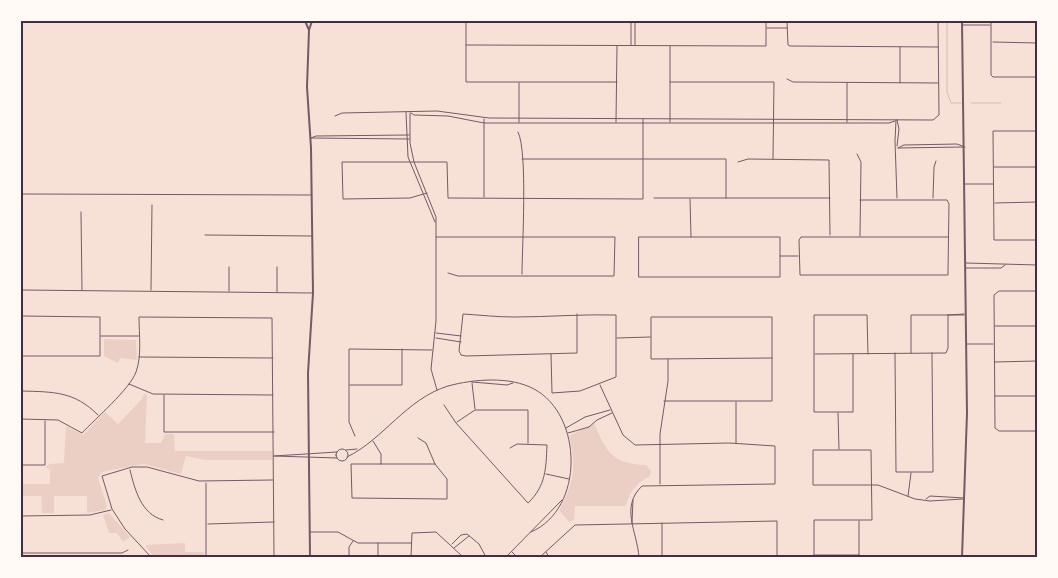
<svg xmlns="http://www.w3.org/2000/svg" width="1058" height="578" viewBox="0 0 1058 578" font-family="Roboto,sans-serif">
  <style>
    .green { fill: #ebcfc5 }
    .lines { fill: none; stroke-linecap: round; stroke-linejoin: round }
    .stream { stroke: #dcb8b0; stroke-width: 1 }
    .minor { stroke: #755966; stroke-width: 1 }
    .tertiary { stroke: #755966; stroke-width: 2 }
    .neatline { fill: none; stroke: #4a2c40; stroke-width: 2 }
  </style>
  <rect width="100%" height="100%" fill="#f7e1d7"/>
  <path class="green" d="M104 339 136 340 137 360 120 358 118 363 104 356Z
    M144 394 147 395 145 443H161L165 434H174L175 451H272V460H205L186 456 181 474 143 464 102 472 98 478 107 506 105 510 87 513V496H54V513H42L41 496H21V484H50V470L46 467 49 464 64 463 66 426 83 435 105 412 118 424 142 399Z
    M594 423C606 452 613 464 646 465L651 471 650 476 640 482 632 491 625 506H575L574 520 569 522 559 510C574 485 577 464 569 436Z
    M109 513 130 537 123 542 117 533H109L103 515Z
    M185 543V552H204V557H154L145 545Z"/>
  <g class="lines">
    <path class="stream" d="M947 21V92L951 103H962
      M971 103H1001"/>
    <path class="minor" d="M466 21V82H617
      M631 21V45
      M635 21V45
      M787 21 788 45 790 46 938 47
      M991 21V75L993 77H1037
      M962 25H990
      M767 28H787
      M993 42 1037 43
      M466 45 766 46V21
      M787 79 793 82 938 83
      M670 82H774L773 159
      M519 83V122
      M847 83V122
      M900 83V47
      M406 112 408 157 435 222
      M410 113V143L414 162 436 217V321L431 369 437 390
      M411 113 414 115 448 116 484 123H889L895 121
      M335 116 342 113 437 111 489 118 933 120 939 115 938 21
      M896 120 895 141 897 198
      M897 120 899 129 897 146
      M616 122 617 46
      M670 122V46
      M1037 131H993L994 240H1037
      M518 132C528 151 522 248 522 274
      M311 138 316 136 409 135
      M311 138 409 139
      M898 148 904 145 957 144 965 147
      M898 148 963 147
      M857 154 861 162 860 236
      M522 159H726V198
      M738 162 748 159 829 160 830 235
      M994 167H1037
      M965 184H993
      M427 193 410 198 343 199 342 162H447L448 198 643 199V119
      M21 194 311 195
      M484 197V119
      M654 198H830
      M933 198 934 167 936 161
      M690 199 691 237
      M860 200H947L949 204 948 271V275H800L799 240 801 237H948
      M995 203 1037 202
      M81 212 82 290
      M205 235 312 236
      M436 237H615L614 276H458L448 273
      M639 237H780V277H639Z
      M780 256H798
      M966 263 1037 265
      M229 267V291
      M277 267V292
      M966 268H1001L1005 265
      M21 290 313 293
      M151 290 152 205
      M1037 291H999L994 295 995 428 999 431H1037
      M948 315 964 314
      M21 316 100 317V356H21
      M995 326H1037
      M436 333 461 336
      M101 336H139
      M436 338 461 342
      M617 338 650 337
      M967 344H993
      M895 353 896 472H933L932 353
      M911 353V315H964
      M551 354 552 393 580 391 616 377V315C582 314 548 317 514 317 497 317 480 315 463 314L459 351 461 355 466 356 577 353V314
      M815 354 946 353 948 348V315
      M853 354V412H814V315H867L868 354
      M139 357 273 358
      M995 362 1037 361
      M472 382 507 385 513 383
      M472 383 475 409
      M129 384 153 394 273 395
      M350 385H402V349
      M600 385 623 435 635 445 729 443 775 446V484L642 486C620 507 637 531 639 557
      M21 391C54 392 74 391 98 415
      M164 395V432H274
      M995 396H1037
      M664 401H772V317H651V359L772 358
      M736 402V443
      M444 405 456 423 528 503C546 486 546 468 547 445L517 444 510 448
      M838 413 839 449
      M21 419 58 420 82 433C95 419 130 389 136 372 142 356 139 334 139 317L272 318 274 557
      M457 422 475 410H528V443
      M566 428 585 417 610 410
      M568 433 589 427 597 420 612 413
      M355 436 349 422V349L432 350
      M418 438 426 443 435 464 447 479V499L352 498 351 464H435
      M373 441 381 454V464
      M336 455a6 6 0 1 1 12 0a6 6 0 1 1-12 0Z
      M346 450 357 449
      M274 456 337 458
      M274 456 337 452
      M347 457C384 439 406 399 448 386 474 379 510 376 534 389 583 415 585 509 531 532
      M21 465H45V421
      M130 470C135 490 141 514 163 520
      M546 474 569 479
      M206 483V557
      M660 484V434L668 381V359
      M908 496 911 473
      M926 499 930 496 964 498
      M21 516 90 515 111 510
      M859 521V557
      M632 523 633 500
      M662 523V557
      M208 524 274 522
      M310 532H338L358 543H411
      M452 544 461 535 467 534 479 544 486 557
      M454 548 469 536
      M512 552 517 557
      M546 552 549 557
      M21 553H122L128 550
      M815 555H859
      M151 557 125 529 112 509 102 476 132 467H147L199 481 273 480
      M349 557V547L353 541
      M378 557V543
      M411 557 412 533 436 532 463 557
      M506 557 562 500
      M540 557 575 525 777 521V557
      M814 557V520H872L871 450H813V485H878L915 499 930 501 963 499"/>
    <path class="tertiary" d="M305 21 309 30
      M310 557 308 373 313 293 311 148 307 87 309 30 312 21
      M962 557 967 413 962 21"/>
  </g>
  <rect width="1058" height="578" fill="none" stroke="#fffaf5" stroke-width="45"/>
  <rect x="22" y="22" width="1014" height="534" class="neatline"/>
</svg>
